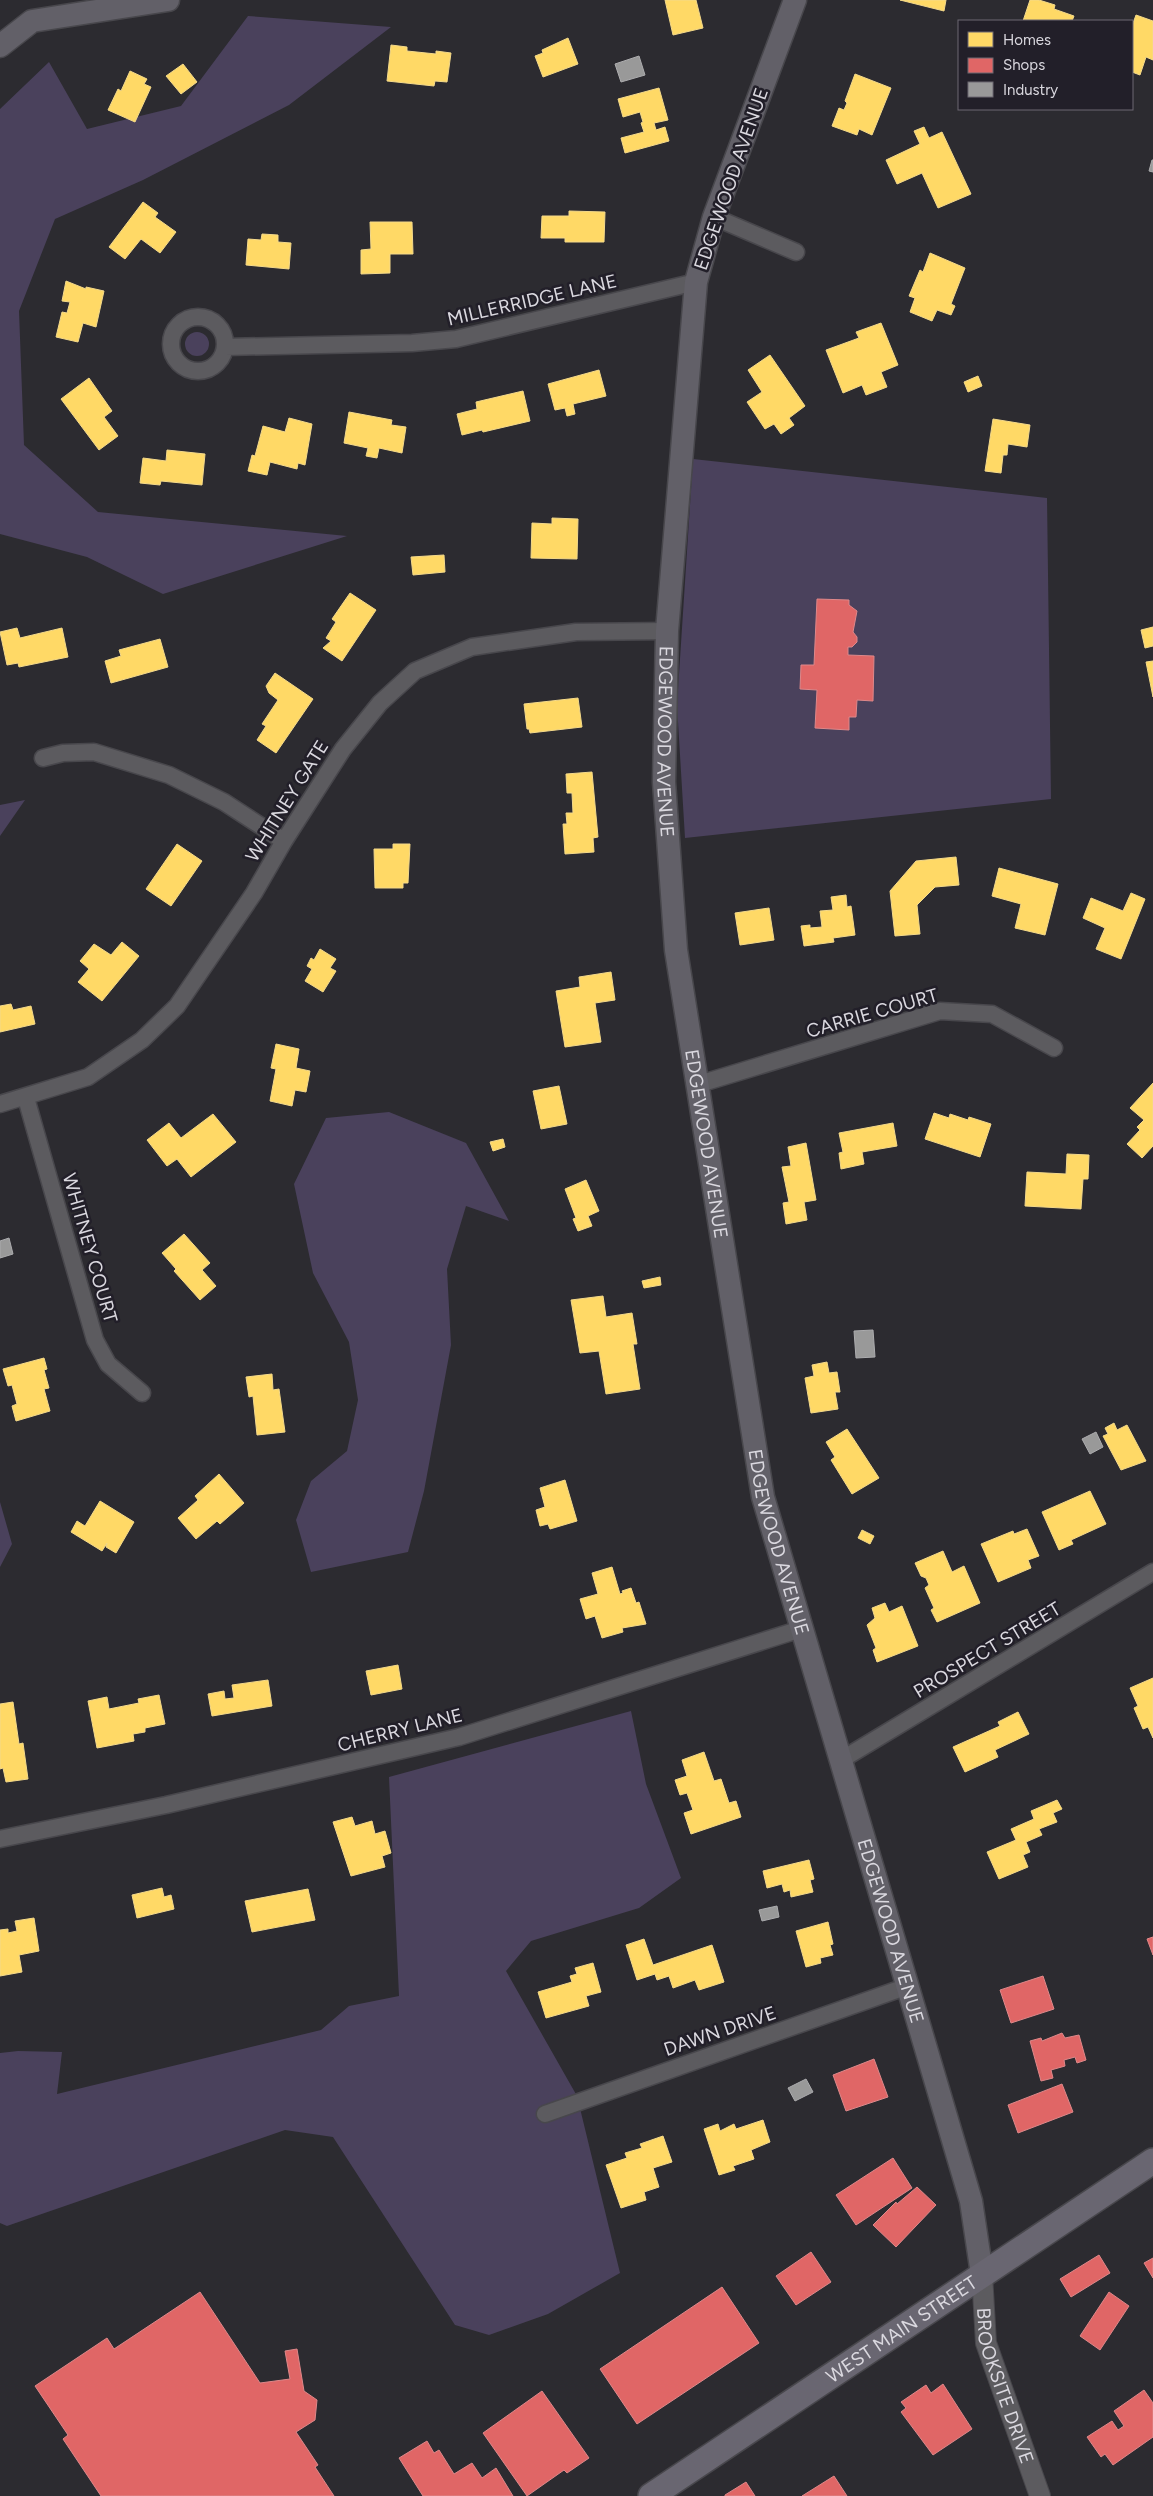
<svg xmlns="http://www.w3.org/2000/svg" width="1153" height="2496" viewBox="0 0 1153 2496" font-family="Figtree,sans-serif">
  <style>
    .green { fill: #4a415c }
    .homes { fill: #ffd966; stroke: #f4d98a }
    .shops { fill: #e06666; stroke: #de888a }
    .industry { fill: #999; stroke: #acacae }
    .lines { fill: none; stroke-linecap: round; stroke-linejoin: round }
    .minor-casing { stroke: #48474c; stroke-width: 19 }
    .tertiary-casing { stroke: #48474c; stroke-width: 22 }
    .secondary-casing { stroke: #48474c; stroke-width: 25 }
    .primary-casing { stroke: #48474c; stroke-width: 28 }
    .minor { stroke: #5c5b5f; stroke-width: 16 }
    .tertiary { stroke: #5c5b5f; stroke-width: 20 }
    .secondary { stroke: #626068; stroke-width: 22 }
    .primary { stroke: #696671; stroke-width: 25 }
    .labels { text-anchor: middle; dominant-baseline: central; stroke-width: 5; stroke-linejoin: round; paint-order: stroke }
    .street-label { font-size: 19px; fill: #dad8df; stroke: #221f29 }
  </style>
  <rect width="100%" height="100%" fill="#2c2b30"/>
  <path class="green" d="M248 16 391 27 289 105 143 180 55 219 19 311 24 445 98 512 347 536 163 594 87 557 0 534V109L49 62 87 129 181 106Z
    M185 344a12 12 0 1 1 24 0a12 12 0 1 1-24 0Z
    M693 459 1047 498 1051 799 685 838 677 705Z
    M25 800 0 836V805Z
    M389 1112 466 1143 509 1221 466 1206 447 1269 451 1345 424 1491 408 1552 311 1572 296 1520 311 1481 347 1451 358 1400 349 1342 313 1273 294 1184 326 1118Z
    M0 1502 12 1544 0 1567Z
    M631 1711 646 1784 681 1878 639 1908 531 1941 506 1971 577 2096 620 2273 548 2314 489 2335 455 2325 333 2137 285 2130 7 2226 0 2223V2053L18 2051 62 2052 57 2094 321 2030 349 2006 399 1996 389 1777Z"/>
  <path class="homes" d="M665 0H696L703 28 673 35Z
    M900 0H946L944 11Z
    M1030 0H1039L1055 5 1054 9 1074 16 1072 21H1023Z
    M1136 15 1153 21V60L1146 57 1140 75 1132 72V26Z
    M568 38 578 64 543 77 535 56 543 53 542 50Z
    M391 45 407 47V51L436 54V51L451 53 447 82 435 81 434 86 387 81Z
    M183 64 197 82 181 94 166 76Z
    M130 71 147 79 144 84 151 87 135 122 108 110 118 89 121 91Z
    M855 74 891 88 872 135 859 129 857 135 832 126 839 108 844 110 847 103 845 101Z
    M659 88 668 120 654 123 656 130 665 127 669 141 625 153 621 138 644 132 641 123 643 122 640 112 623 117 618 99Z
    M924 127 929 138 942 132 971 194 938 208 922 173 897 184 886 160 920 144 914 131Z
    M143 202 158 213 155 217 176 232 160 253 141 239 125 259 109 247Z
    M569 211 605 212 604 242H565V238H541L542 216H569Z
    M370 222H412L413 254H390V273L361 274V250L371 249Z
    M262 234 278 235V242L291 243 289 269 246 265 248 239 261 240Z
    M930 253 965 268 951 304 955 306 951 315 937 310 932 321 910 312 915 298 909 296 920 270 923 272Z
    M66 281 86 289V287L104 291 96 327 83 323 78 342 56 337 62 312 67 313 70 302 62 301Z
    M881 323 898 365 881 372 887 387 866 395 862 385 843 393 826 350 859 338 856 332Z
    M770 355 805 406 789 418 794 425 781 434 774 424 765 429 747 402 762 392 748 370Z
    M599 370 606 396 573 404 575 414 567 416 565 408 555 410 548 384Z
    M978 376 982 386 968 392 964 382Z
    M89 378 112 411 104 417 118 436 99 450 61 399Z
    M523 391 530 421 483 432 482 430 462 435 457 414 477 409 476 402Z
    M349 412 392 420 391 425 406 427 402 453 379 448 377 458 366 456 368 448 344 443Z
    M289 418 312 424 305 465 298 463 297 469 270 462 267 475 248 471 252 455 255 456 263 426 285 432Z
    M993 419 1030 425 1027 447 1008 444 1007 455H1003L1001 473 985 471Z
    M167 450 205 454 202 485 161 481 160 485 140 483 143 458 166 461Z
    M552 518 578 519 577 559 531 558 532 523 552 524Z
    M444 555 445 572 413 575 411 557Z
    M350 593 376 610 342 661 323 648 331 641 326 638 336 622 332 619Z
    M1153 627V646L1145 648 1141 630Z
    M17 628 20 638 62 628 68 657 19 667 18 663 7 665 0 632Z
    M160 639 168 667 111 683 105 661 121 656 119 650Z
    M1153 661V697L1146 662Z
    M275 673 313 699 276 753 257 740 266 726 262 724 278 700 269 693 266 686Z
    M578 698 582 727 530 733 529 729H527L524 704Z
    M592 772 598 837 593 838 594 852 565 854 563 824H567L566 813H573L572 793H567L566 774Z
    M177 844 202 861 171 906 146 889Z
    M393 844H410L408 883H403V888H375L374 849H393Z
    M956 857 959 885 935 887 917 905 920 934 895 936 890 891 916 861Z
    M999 868 1058 884 1045 935 1015 928 1021 904 992 896Z
    M1131 893 1145 899 1121 959 1096 949 1105 928 1083 918 1091 898 1123 911Z
    M846 895 847 907 851 906 855 935 833 938 834 942 804 946 801 926 810 925V928L822 927 820 911 833 910 831 897Z
    M769 908 774 940 740 945 735 913Z
    M122 942 139 956 102 1001 78 982 89 969 80 961 94 944 111 955Z
    M320 949 336 959 330 968 336 971 323 992 305 981 312 969 307 966 311 958 314 960Z
    M611 972 615 1000 595 1003 601 1042 565 1047 556 991 580 987 579 977Z
    M11 1004 13 1010 31 1006 35 1024 0 1032V1006Z
    M276 1044 299 1049 296 1068 310 1071 306 1092 295 1090 292 1106 270 1101 276 1069 271 1068Z
    M1153 1083V1146L1142 1158 1127 1144 1140 1130 1137 1127 1144 1120 1130 1108Z
    M559 1086 567 1124 541 1129 533 1091Z
    M934 1113 949 1118 950 1114 968 1120 969 1117 991 1124 980 1157 925 1139Z
    M213 1114 236 1142 191 1177 177 1159 167 1166 147 1140 169 1123 181 1138Z
    M893 1123 897 1146 862 1152 864 1164 841 1169 839 1153 843 1152 839 1133Z
    M503 1139 505 1147 493 1151 490 1142Z
    M806 1143 816 1200 804 1202 807 1220 786 1224 783 1203 789 1202 782 1167 791 1166 788 1147Z
    M1067 1154 1089 1155 1088 1179H1083L1081 1209 1025 1206 1027 1172 1066 1174Z
    M586 1180 599 1211 588 1216 592 1226 578 1231 573 1219 576 1218 565 1189Z
    M184 1234 210 1263 202 1270 216 1286 200 1300 174 1271 176 1269 162 1253Z
    M660 1277 661 1285 644 1288 642 1281Z
    M603 1296 606 1317 632 1313 637 1344H633L640 1389 606 1394 599 1351 580 1353 571 1300Z
    M44 1358 47 1369 44 1370 49 1388 44 1389 50 1411 16 1421 12 1406 17 1404 12 1385 8 1386 3 1369Z
    M827 1362 829 1373 837 1372 840 1392H835L838 1409 811 1413 805 1378 814 1376 812 1365Z
    M272 1374 273 1390 279 1389 285 1432 257 1435 253 1396 249 1397 246 1377Z
    M1114 1423 1117 1430 1127 1425 1146 1461 1121 1470 1103 1436 1108 1434 1105 1428Z
    M847 1429 879 1478 852 1494 831 1460 835 1457 826 1442Z
    M219 1474 244 1503 220 1524 217 1521 196 1539 178 1518 198 1500 195 1496Z
    M565 1480 577 1521 550 1529 548 1524 540 1526 536 1510 545 1507 540 1488Z
    M1090 1491 1106 1524 1071 1540 1073 1544 1059 1550 1042 1512Z
    M100 1501 134 1522 116 1553 106 1547 107 1543 102 1551 71 1532 77 1521 85 1526Z
    M1027 1529 1039 1556 1028 1560 1031 1568 998 1582 981 1544 1013 1531 1014 1534Z
    M862 1530 874 1536 870 1544 858 1538Z
    M943 1551 952 1572 964 1566 980 1603 937 1622 931 1610 934 1608 925 1588 929 1585 926 1578 921 1576 915 1563Z
    M612 1567 620 1594 623 1593 622 1591 631 1588 636 1603 639 1602 646 1624 622 1628 623 1632 602 1638 595 1616 586 1619 580 1599 598 1594 592 1573Z
    M885 1603 889 1612 902 1606 918 1646 877 1662 873 1650 876 1648 867 1625 875 1618 872 1608Z
    M398 1665 402 1689 371 1695 366 1671Z
    M1153 1678V1738L1148 1727 1143 1729 1134 1708 1138 1706 1130 1688Z
    M268 1680 272 1706 212 1716 208 1694 224 1691 225 1699 234 1698 232 1685Z
    M159 1695 165 1724 145 1728V1732L133 1734 134 1741 97 1748 88 1701 107 1697 109 1709 139 1703 138 1699Z
    M13 1702 19 1744 23 1743 28 1779 6 1782 3 1768 0 1769V1704Z
    M1018 1712 1029 1734 995 1750 998 1757 965 1772 953 1747 1000 1726 998 1722Z
    M704 1752 714 1781 721 1779 729 1803 736 1801 741 1817 691 1834 684 1813 693 1810 687 1793 680 1795 675 1780 687 1776 682 1760Z
    M1057 1800 1062 1809 1053 1813 1057 1822 1039 1829 1042 1835 1026 1842 1030 1852 1023 1855 1028 1867 999 1879 987 1852 1016 1840 1011 1829 1034 1819 1031 1811Z
    M352 1817 355 1826 372 1821 375 1834 385 1831 391 1853 382 1856 385 1867 351 1876 333 1822Z
    M809 1860 814 1879 810 1880 813 1892 791 1897 790 1890 784 1892 782 1884 767 1888 763 1871Z
    M162 1888 164 1897 171 1895 174 1909 137 1918 132 1895Z
    M308 1889 315 1920 252 1932 245 1901Z
    M34 1918 39 1951 19 1955 22 1972 0 1976V1930L8 1929V1933L17 1931 15 1921Z
    M828 1922 833 1944 830 1945 833 1955 820 1958 821 1963 806 1967 796 1931Z
    M644 1939 653 1965 712 1945 724 1982 699 1990 695 1980 673 1988 669 1976 657 1980 655 1974 637 1980 626 1945Z
    M593 1963 601 1992 586 1996 589 2006 546 2018 538 1992 572 1982 570 1976 577 1974 575 1968Z
    M763 2120 770 2142 751 2150 754 2159 733 2166 735 2170 719 2175 704 2129 718 2124 720 2131 734 2124 736 2129Z
    M663 2136 672 2162 653 2168 659 2187 644 2192 646 2200 621 2208 606 2165 627 2158 625 2153 642 2148 640 2144Z"/>
  <path class="shops" d="M817 599 849 600V605L857 611 853 632 857 637V642L852 647H848V655L874 656 873 701 857 700 856 717H849V730L815 728 817 690 800 689 801 665H814Z
    M1153 1937V1955L1147 1939Z
    M1043 1976 1054 2009 1011 2023 1000 1990Z
    M1062 2033 1065 2038 1079 2035 1086 2060 1077 2063 1075 2057 1064 2060 1065 2066 1051 2070 1053 2078 1041 2081 1030 2041 1041 2038 1042 2041Z
    M874 2059 888 2097 846 2111 833 2075Z
    M1062 2084 1073 2112 1018 2133 1008 2105Z
    M893 2158 912 2188 856 2225 836 2195Z
    M917 2187 936 2205 896 2247 873 2225 896 2202 897 2204Z
    M811 2252 831 2282 796 2305 776 2276Z
    M1099 2255 1110 2273 1071 2297 1060 2279Z
    M1153 2258V2278L1144 2263Z
    M722 2287 759 2343 637 2424 600 2369Z
    M200 2292 260 2383 290 2379 285 2351 297 2349 304 2391 317 2400 315 2420 296 2432 318 2465 315 2467 334 2496H101L63 2439 68 2435 35 2386 107 2338 114 2349Z
    M1109 2292 1129 2306 1100 2350 1080 2336Z
    M943 2384 972 2429 933 2455 901 2412 906 2408 901 2402 926 2385 931 2393Z
    M1144 2390 1153 2403V2437L1113 2465 1105 2454 1101 2457 1087 2437 1112 2421 1118 2430 1124 2426 1114 2411Z
    M542 2391 589 2458 567 2473 564 2470 527 2496 483 2433Z
    M427 2441 434 2453 439 2450 454 2474 472 2463 482 2478 496 2468 513 2496H423L399 2458Z
    M834 2476 847 2496H802Z
    M746 2482 755 2496H725V2495Z"/>
  <path class="industry" d="M639 56 645 75 621 82 615 64Z
    M1152 160H1153V172L1149 171Z
    M9 1238 13 1254 0 1258V1241Z
    M873 1330 875 1357 856 1358 854 1331Z
    M1096 1432 1103 1447 1090 1454 1082 1439Z
    M777 1906 779 1917 762 1921 759 1910Z
    M806 2079 813 2092 795 2101 788 2088Z"/>
  <g class="lines">
    <defs>
      <path id="minor" d="M714 217 796 252
        M171 344a27 27 0 1 1 54 0a27 27 0 1 1-54 0Z
        M225 347 412 343 456 339 696 282
        M43 758 63 753 94 752 169 775 224 802 284 841
        M696 1085 940 1011 992 1014 1054 1048
        M26 1098 95 1340 108 1364 142 1393
        M0 1104 88 1077 142 1040 177 1006 254 893 284 841 343 749 380 703 415 671 472 647 576 632 667 631
        M841 1760 1153 1572
        M0 1839 166 1805 459 1737 801 1629
        M545 2114 908 1986"/>
      <g id="tertiary">
        <path id="s1" d="M982 2274 986 2343 1040 2496"/>
      </g>
      <g id="secondary">
        <path id="s2" d="M795 0 714 217 696 282 667 631 664 782 676 950 763 1497 971 2201 982 2274"/>
        <path d="M0 46 32 21 168 0"/>
      </g>
      <g id="primary">
        <path id="s3" d="M651 2496 1153 2161"/>
      </g>
    </defs>
    <use href="#minor" class="minor-casing"/>
    <use href="#tertiary" class="tertiary-casing"/>
    <use href="#secondary" class="secondary-casing"/>
    <use href="#primary" class="primary-casing"/>
    <use href="#minor" class="minor"/>
    <use href="#tertiary" class="tertiary"/>
    <use href="#secondary" class="secondary"/>
    <use href="#primary" class="primary"/>
  </g>
  <g class="labels">
    <g class="street-label">
      <text transform="translate(731 179) rotate(-71)">EDGEWOOD AVENUE</text>
      <text transform="translate(532 300) rotate(-13)">MILLERRIDGE LANE</text>
      <text stroke="none"><textPath href="#s2" startOffset="760">EDGEWOOD AVENUE</textPath></text>
      <text transform="translate(287 801) rotate(-58)">WHITNEY GATE</text>
      <text transform="translate(872 1013) rotate(-16)">CARRIE COURT</text>
      <text stroke="none"><textPath href="#s2" startOffset="1165">EDGEWOOD AVENUE</textPath></text>
      <text transform="translate(90 1248) rotate(74)">WHITNEY COURT</text>
      <text stroke="none"><textPath href="#s2" startOffset="1570">EDGEWOOD AVENUE</textPath></text>
      <text transform="translate(987 1650) rotate(-31)">PROSPECT STREET</text>
      <text transform="translate(400 1730) rotate(-14)">CHERRY LANE</text>
      <text stroke="none"><textPath href="#s2" startOffset="1975">EDGEWOOD AVENUE</textPath></text>
      <text transform="translate(720 2031) rotate(-19)">DAWN DRIVE</text>
      <text stroke="none"><textPath href="#s3" startOffset="301">WEST MAIN STREET</textPath></text>
      <text stroke="none"><textPath href="#s1" startOffset="115">BROOKSITE DRIVE</textPath></text>
    </g>
  </g>
  <rect x="958" y="20" width="175" height="90" fill="#221f29" stroke="#6c6972"/>
  <rect x="968" y="32" width="25" height="15" fill="#ffd966" stroke="#6c6972"/>
  <text x="1003" y="45" font-size="15" fill="#dad8df">Homes</text>
  <rect x="968" y="58" width="25" height="15" fill="#e06666" stroke="#6c6972"/>
  <text x="1003" y="70" font-size="15" fill="#dad8df">Shops</text>
  <rect x="968" y="82" width="25" height="15" fill="#999999" stroke="#6c6972"/>
  <text x="1003" y="95" font-size="15" fill="#dad8df">Industry</text>
</svg>
